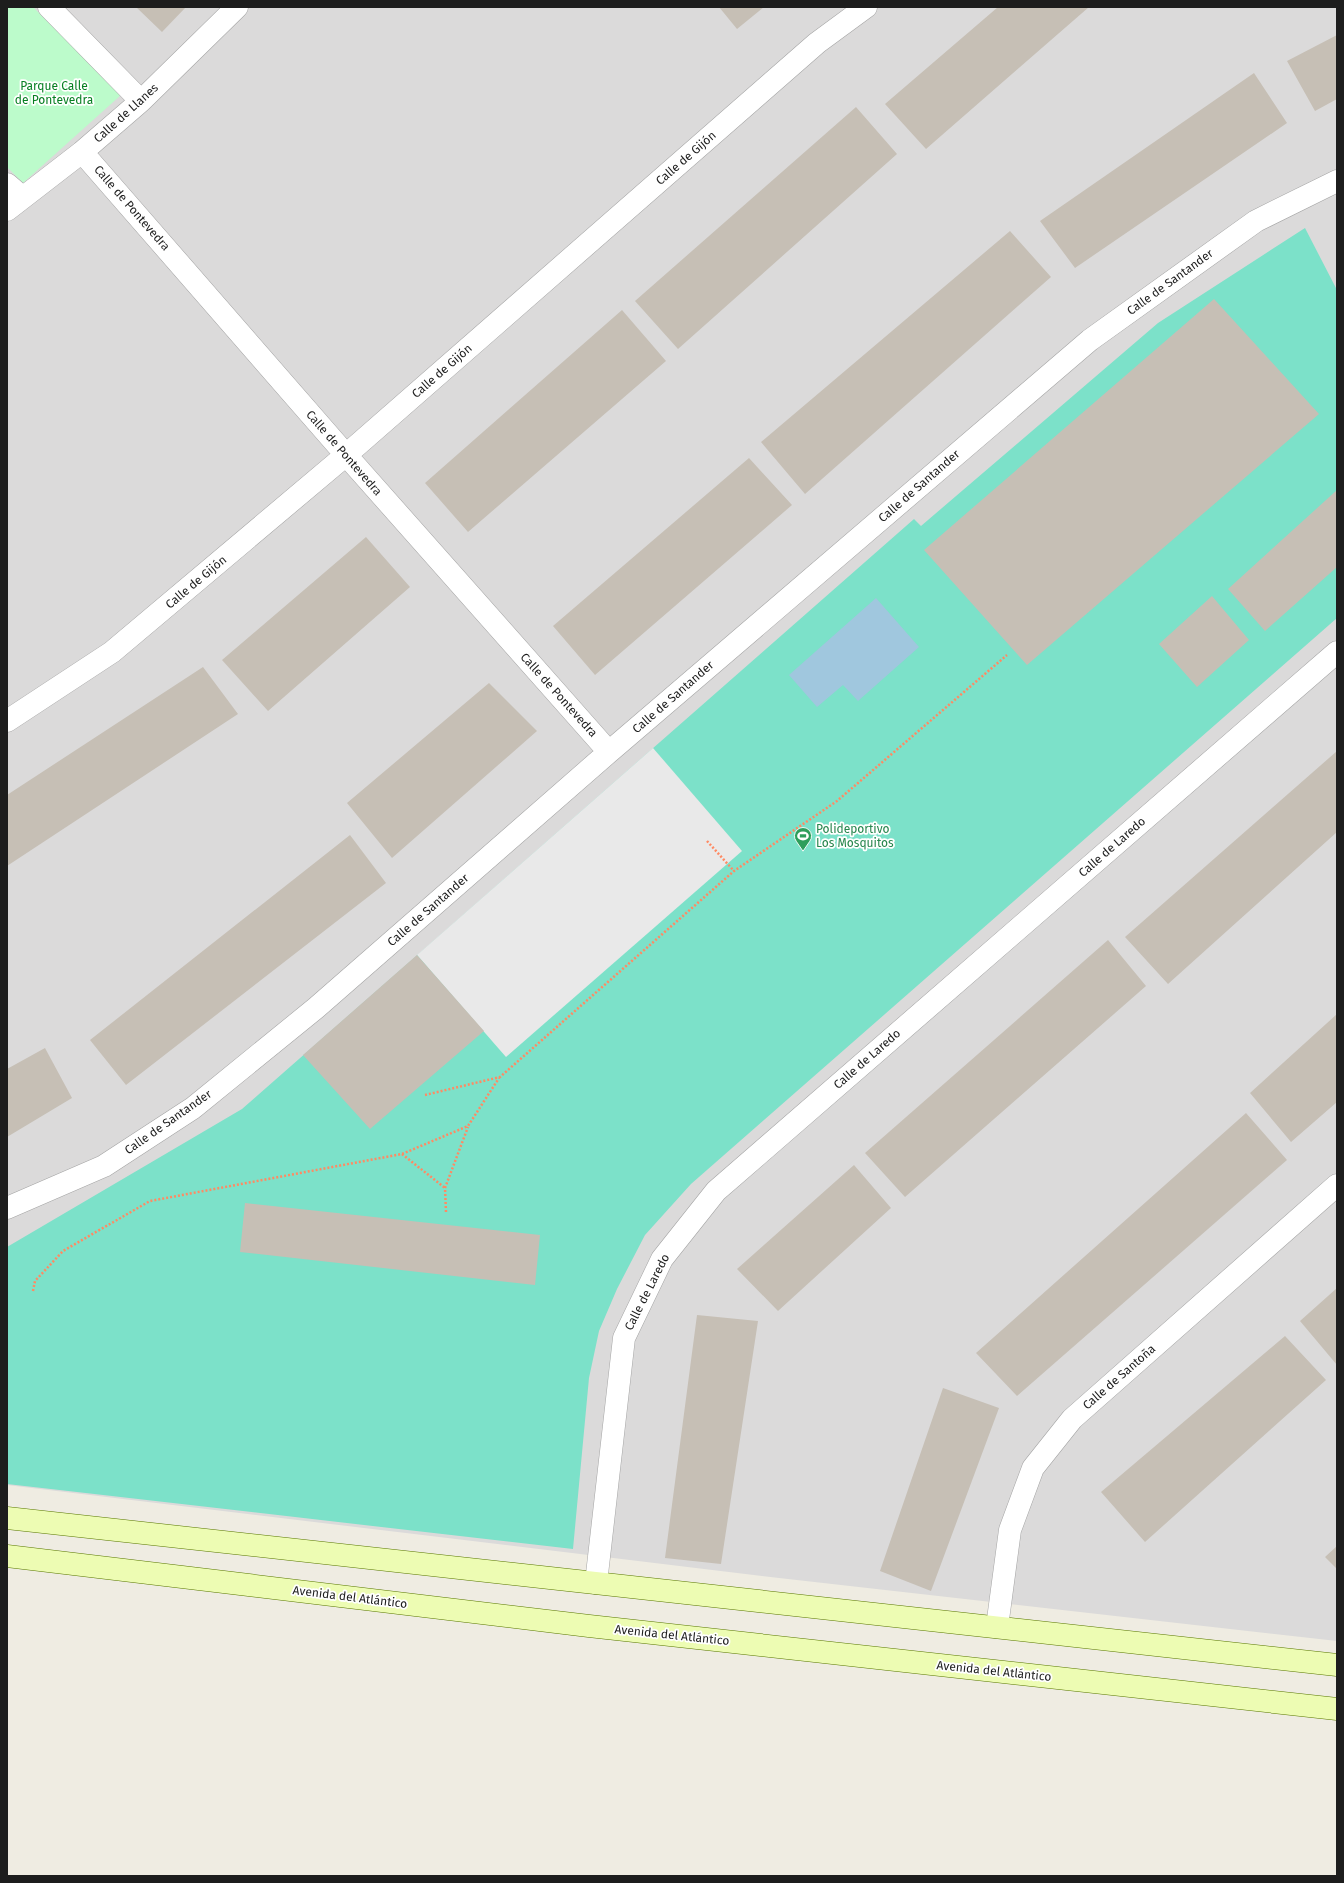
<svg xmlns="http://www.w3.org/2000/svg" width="1344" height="1883" viewBox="0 0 1344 1883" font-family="'Fira Sans',sans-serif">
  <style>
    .residential { fill: #dbdada }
    .park { fill: #bcfbcb }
    .pitch { fill: #7ce1c9 }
    .parking { fill: #e9e9e9 }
    .water { fill: #a0c7de }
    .building { fill: #c6bfb5 }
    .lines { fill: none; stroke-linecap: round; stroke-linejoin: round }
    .street-casing { stroke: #a4a4a4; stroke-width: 23 }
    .secondary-casing { stroke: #597701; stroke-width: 23 }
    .path { stroke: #ff8a63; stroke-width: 2.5; stroke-dasharray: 2 2; stroke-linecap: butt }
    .street { stroke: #fff; stroke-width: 22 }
    .secondary { stroke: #edfcb3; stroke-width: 22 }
    .labels { text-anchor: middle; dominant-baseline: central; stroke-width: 3.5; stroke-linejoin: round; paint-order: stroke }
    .park-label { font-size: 12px; fill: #077f22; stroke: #fff }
    .street-label { font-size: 12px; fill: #1d1d1d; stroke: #fff }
    .leisure-label { font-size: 12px; fill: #27864d; stroke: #fff; text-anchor: start }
  </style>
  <rect width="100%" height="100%" fill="#efece2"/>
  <path class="residential" d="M7 7H1337V1641L779 1578 7 1485Z"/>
  <path class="park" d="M7 7H33L121 95 23 183 7 167Z"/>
  <path class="pitch" d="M1305 228 1337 290V618L691 1184 645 1235 617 1289 599 1331 589 1378 573 1549 7 1484V1247L242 1109 914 519 921 526 1158 323Z"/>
  <path class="parking" d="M653 748 742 851 506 1057 417 955Z"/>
  <path class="water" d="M876 598 919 647 858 701 843 685 817 707 789 675Z"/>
  <path class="building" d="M136 7H186L162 32Z
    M719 7H764L737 29Z
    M998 7H1089L926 149 885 104Z
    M1337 35V99L1315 111 1287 61Z
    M1254 73 1287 123 1075 268 1040 221Z
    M856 107 897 154 678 349 635 301Z
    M1010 231 1051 277 805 494 761 442Z
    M1214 299 1319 414 1027 665 924 550Z
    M622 310 666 361 468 532 425 483Z
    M749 458 792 505 595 675 553 626Z
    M1337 490V567L1265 631 1228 589Z
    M366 537 410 587 268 711 222 660Z
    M1212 596 1249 640 1197 687 1159 644Z
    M203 667 238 714 7 866V795Z
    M489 683 537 731 392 858 347 803Z
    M1337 751V832L1168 984 1125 937Z
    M350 835 386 883 126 1085 90 1040Z
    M1108 940 1146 986 905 1197 865 1153Z
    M417 955 484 1031 370 1129 303 1055Z
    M1337 1014V1102L1291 1142 1250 1093Z
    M45 1048 72 1098 7 1137V1069Z
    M1246 1113 1287 1160 1017 1396 976 1353Z
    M854 1165 891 1208 778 1311 737 1269Z
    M245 1203 540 1235 535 1285 240 1252Z
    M1337 1288V1365L1300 1321Z
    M697 1315 758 1321 721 1564 665 1558Z
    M1285 1336 1326 1380 1145 1542 1101 1492Z
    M943 1388 999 1408 931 1591 880 1571Z
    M1337 1546V1569L1325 1557Z"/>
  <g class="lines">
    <defs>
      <path id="street" d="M49 7 141 101
        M82 152 346 455 609 752
        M7 184 22 197
        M7 210 82 152 141 101 237 7
        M7 721 112 652 346 455 817 43 866 7
        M7 1208 104 1166 193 1108 316 1008 609 752 1090 340 1256 221 1337 181
        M596 1583 624 1338 662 1259 716 1191 1337 652
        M997 1627 1010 1530 1033 1468 1072 1419 1337 1185"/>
      <path id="secondary" d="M7 1518 1337 1665
        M7 1556 589 1626 1337 1709"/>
    </defs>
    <use href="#street" class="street-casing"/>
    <use href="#secondary" class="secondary-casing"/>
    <path class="path" d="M707 841 734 871
      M425 1095 500 1077 734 871 837 801 1007 655
      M402 1154 445 1188
      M446 1212 445 1188 468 1127
      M33 1291 35 1281 63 1251 150 1201 402 1154 468 1126 499 1078"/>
    <use href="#street" class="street"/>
    <use href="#secondary" class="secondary"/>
  </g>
  <defs>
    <symbol id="stadium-pin" viewBox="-11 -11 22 30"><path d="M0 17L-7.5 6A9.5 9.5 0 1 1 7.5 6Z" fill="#2e9e5b" stroke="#fff"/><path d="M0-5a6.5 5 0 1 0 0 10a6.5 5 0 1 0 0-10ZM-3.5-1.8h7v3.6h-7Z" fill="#fff"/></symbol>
  </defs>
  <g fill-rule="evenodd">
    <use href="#stadium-pin" x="793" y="826" width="20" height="27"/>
  </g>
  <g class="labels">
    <g class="park-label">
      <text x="54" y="86">Parque Calle<tspan x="54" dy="14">de Pontevedra</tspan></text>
    </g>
    <g class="street-label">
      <text transform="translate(126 113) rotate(-42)">Calle de Llanes</text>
      <text transform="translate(686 158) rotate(-41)">Calle de Gijón</text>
      <text transform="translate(132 208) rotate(49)">Calle de Pontevedra</text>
      <text transform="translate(1170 282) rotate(-36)">Calle de Santander</text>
      <text transform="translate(442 371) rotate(-41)">Calle de Gijón</text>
      <text transform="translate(344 453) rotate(49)">Calle de Pontevedra</text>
      <text transform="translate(919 486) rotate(-41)">Calle de Santander</text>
      <text transform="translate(196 582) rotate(-40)">Calle de Gijón</text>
      <text transform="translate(559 695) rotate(48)">Calle de Pontevedra</text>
      <text transform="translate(673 697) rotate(-41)">Calle de Santander</text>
      <text transform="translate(1112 847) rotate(-41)">Calle de Laredo</text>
      <text transform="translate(428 910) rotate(-41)">Calle de Santander</text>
      <text transform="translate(867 1059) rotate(-41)">Calle de Laredo</text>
      <text transform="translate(168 1122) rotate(-35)">Calle de Santander</text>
      <text transform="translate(647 1292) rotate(-63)">Calle de Laredo</text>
      <text transform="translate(1119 1377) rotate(-41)">Calle de Santoña</text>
      <text transform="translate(350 1597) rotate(7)">Avenida del Atlántico</text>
      <text transform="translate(672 1635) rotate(6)">Avenida del Atlántico</text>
      <text transform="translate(994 1671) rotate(6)">Avenida del Atlántico</text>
    </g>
    <g class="leisure-label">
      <text x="816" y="829">Polideportivo<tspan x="816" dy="14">Los Mosquitos</tspan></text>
    </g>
  </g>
  <rect width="1344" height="1883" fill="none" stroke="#1d1d1d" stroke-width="16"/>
</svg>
